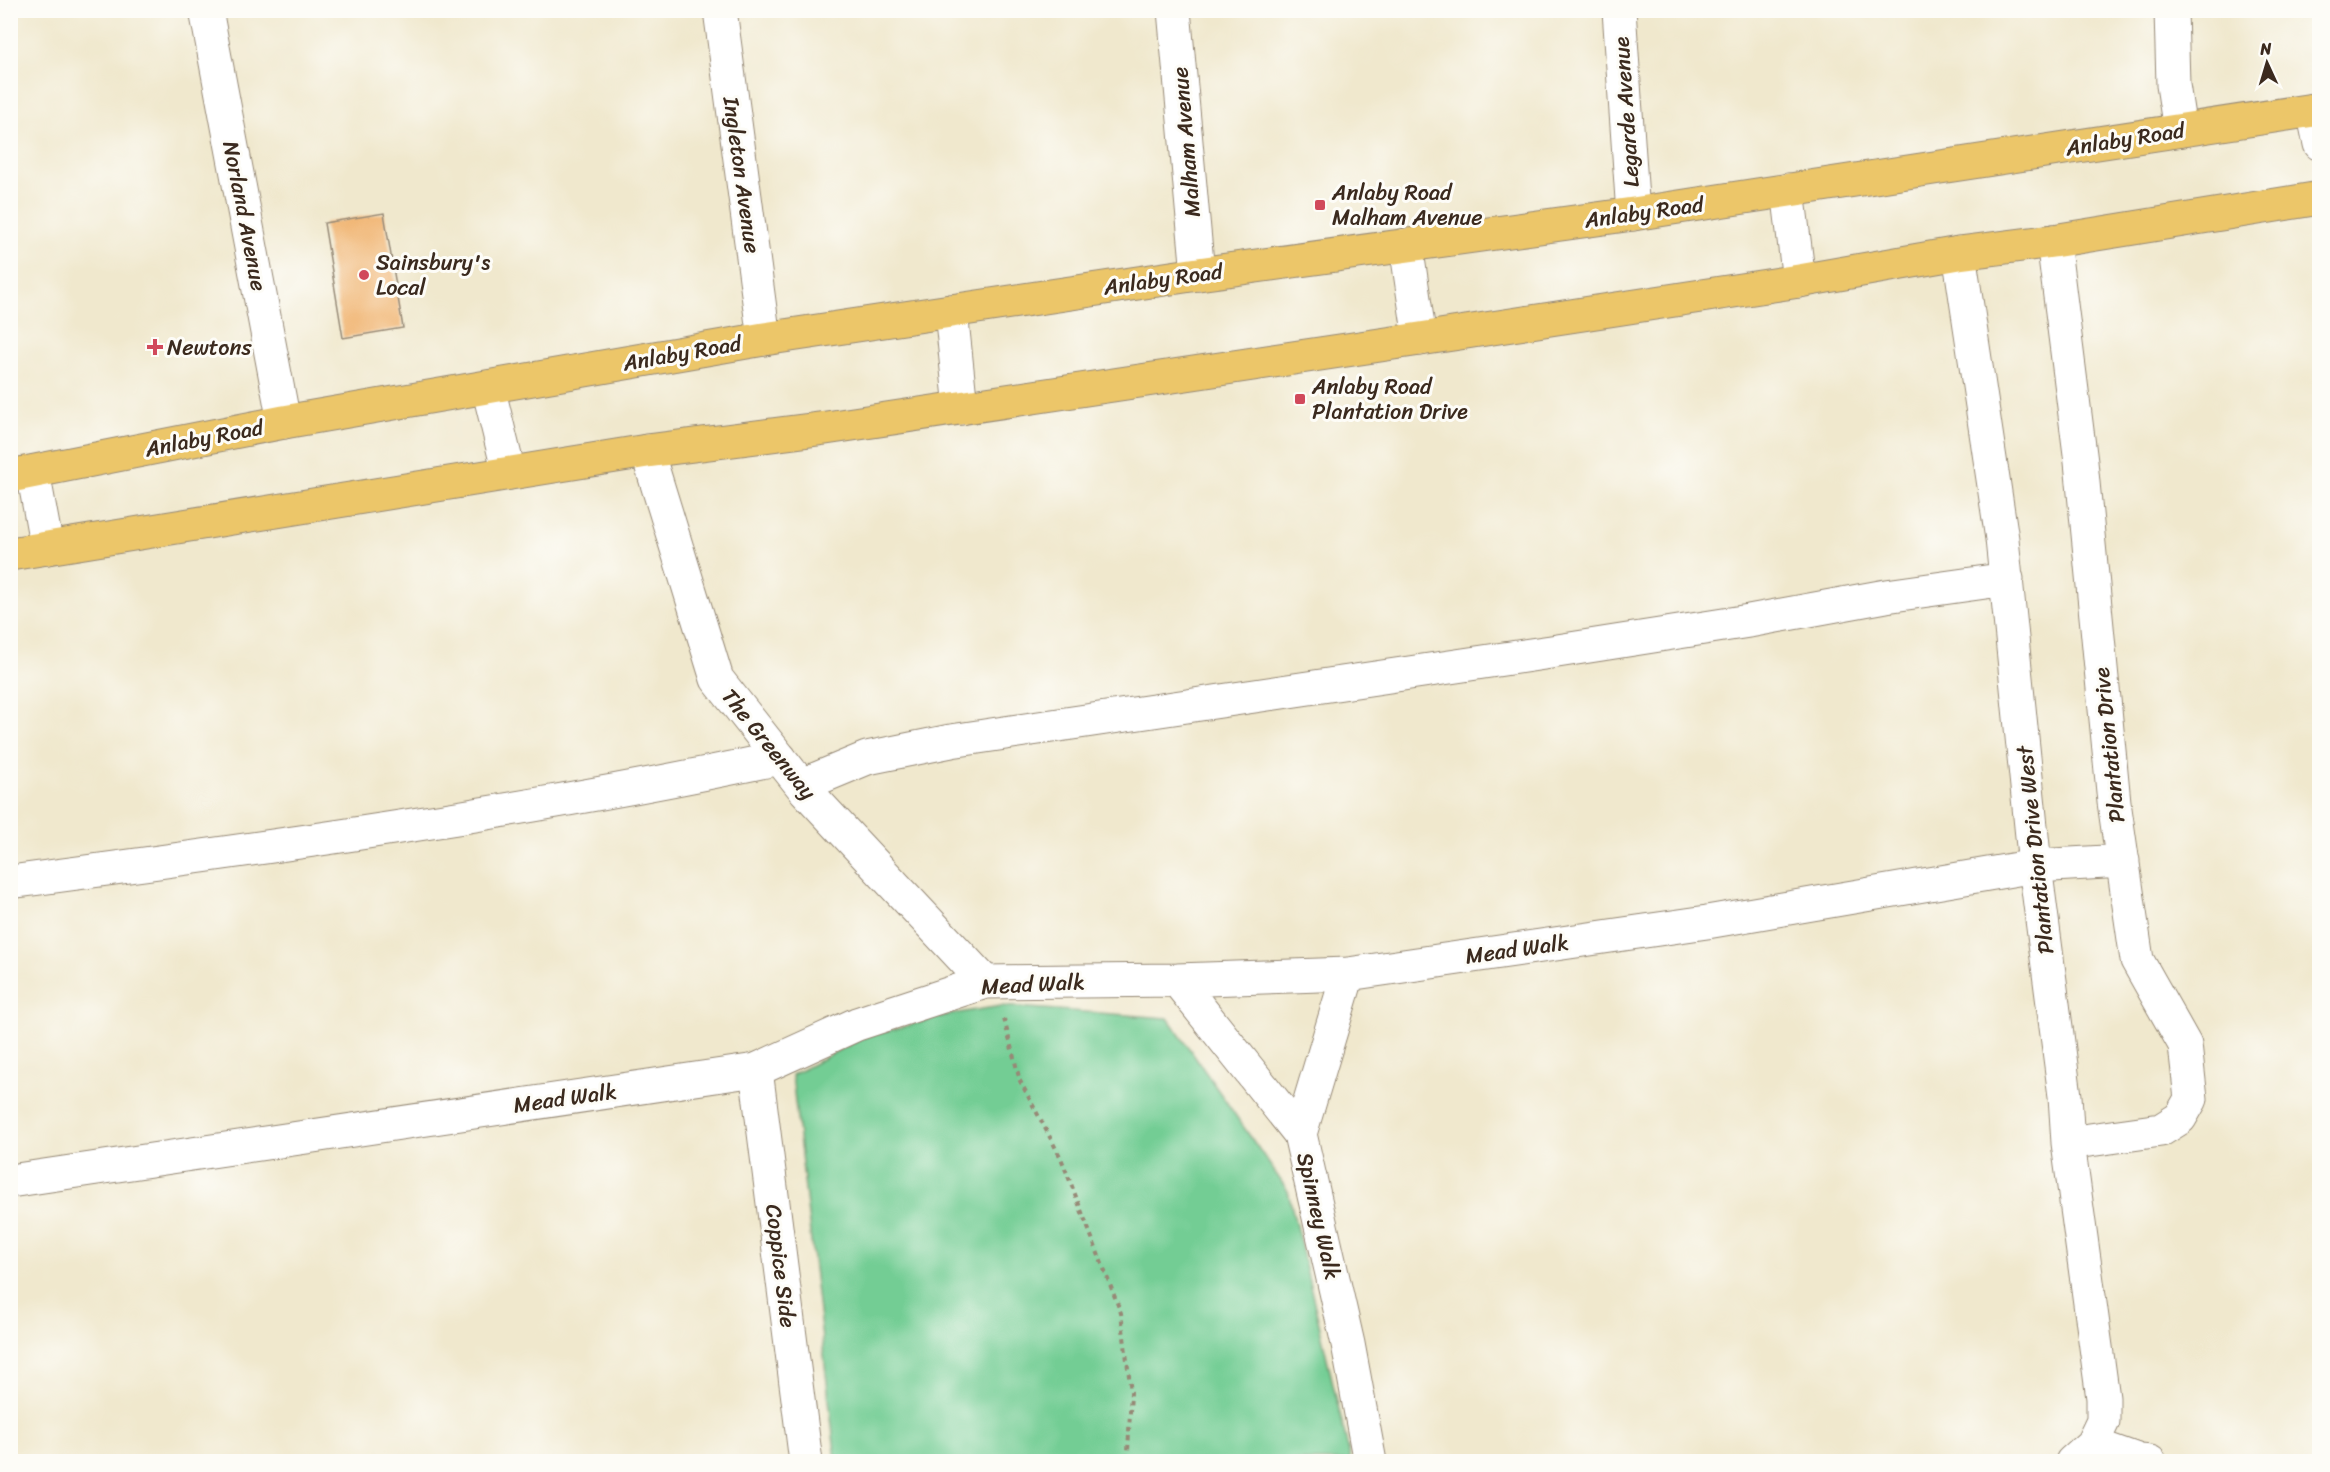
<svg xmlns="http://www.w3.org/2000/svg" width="2330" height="1472" viewBox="0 0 2330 1472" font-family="Sriracha,sans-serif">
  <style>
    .green { fill: #73cd94; stroke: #577c59; stroke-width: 1.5 }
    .building { fill: #f1b777 }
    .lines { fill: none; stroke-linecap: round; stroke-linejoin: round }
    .minor-casing { stroke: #968976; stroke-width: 35 }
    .major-casing { stroke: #968976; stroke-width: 35 }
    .path { stroke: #968976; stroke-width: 4; stroke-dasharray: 4.5 4.5; stroke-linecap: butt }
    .minor { stroke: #fff; stroke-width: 33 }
    .major { stroke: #ecc669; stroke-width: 33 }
    .poi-dot { fill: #d1495b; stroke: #fdfcf7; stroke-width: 2 }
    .labels { text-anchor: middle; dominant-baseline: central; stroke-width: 6; stroke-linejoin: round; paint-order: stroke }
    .street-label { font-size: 22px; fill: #3b2a1e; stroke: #fdfcf7 }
    .poi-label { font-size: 22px; fill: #3b2a1e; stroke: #fdfcf7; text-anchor: start }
  </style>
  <rect width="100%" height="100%" fill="#fdfcf7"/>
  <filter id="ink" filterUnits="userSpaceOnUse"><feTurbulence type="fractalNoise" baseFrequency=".0167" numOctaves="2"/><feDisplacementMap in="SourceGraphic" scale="12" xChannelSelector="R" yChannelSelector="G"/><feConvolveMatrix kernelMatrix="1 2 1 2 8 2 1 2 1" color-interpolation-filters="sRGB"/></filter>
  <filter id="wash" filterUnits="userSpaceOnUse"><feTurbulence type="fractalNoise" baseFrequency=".008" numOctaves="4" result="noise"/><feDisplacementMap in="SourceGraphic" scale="24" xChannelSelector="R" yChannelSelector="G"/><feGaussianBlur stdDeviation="1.35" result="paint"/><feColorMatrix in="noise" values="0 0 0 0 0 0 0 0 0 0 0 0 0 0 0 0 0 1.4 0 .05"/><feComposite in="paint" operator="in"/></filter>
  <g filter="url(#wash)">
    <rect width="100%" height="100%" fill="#f0e8cd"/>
    <path class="green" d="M1001 1006 1168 1018 1288 1191 1351 1461H836L792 1075 864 1037 952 1014Z"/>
    <g id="blocks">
      <path class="building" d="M384 213 403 328 343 338 324 223Z"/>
    </g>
  </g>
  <g filter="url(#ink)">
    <use href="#blocks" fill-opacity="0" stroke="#968976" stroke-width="1.5"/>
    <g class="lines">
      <defs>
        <path id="minor" d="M206 10 284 422
          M720 10 764 339
          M1174 10 1198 274
          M1619 10 1633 214
          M2171 10 2173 85 2180 130
          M2313 110 2320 144
          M1788 190 1799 281
          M2053 241 2081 462 2114 802 2137 960 2185 1045 2191 1099 2180 1118 2161 1130 2068 1143
          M1406 245 1420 339
          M1959 253 2002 539 2035 866 2065 1096 2068 1143 2103 1398V1421L2092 1444
          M951 311 961 408
          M488 387 509 473
          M647 451 717 679 805 790 985 982
          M33 472 47 548
          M802 785 867 758 951 741 1551 652 1749 621 1886 596 2007 579
          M10 882C268 848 526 812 780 758
          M1348 974 1300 1134 1348 1344 1370 1462
          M1177 980 1300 1134
          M756 1070 806 1462
          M10 1181 756 1070 857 1024 985 982 1177 980 1348 974 1707 922 2035 866 2123 861
          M2072 1462 2092 1444 2140 1461 2150 1462"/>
        <path id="major" d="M10 476 284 422 764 339 1198 274 1633 214 2320 109
          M10 554 647 451 826 428 1420 339 1799 281 1959 253 2053 241 2320 198"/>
      </defs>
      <use href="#minor" class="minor-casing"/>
      <use href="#major" class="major-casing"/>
      <path class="path" d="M1004 1019 1020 1081 1061 1158 1121 1313 1131 1392 1128 1452 1126 1462"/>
      <use href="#minor" class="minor"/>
      <use href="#major" class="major"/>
    </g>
  </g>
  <g class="poi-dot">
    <rect x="1314" y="199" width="12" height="12" rx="3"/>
    <circle cx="364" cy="275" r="6"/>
    <path d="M152 338h6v6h6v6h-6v6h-6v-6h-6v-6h6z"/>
    <rect x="1294" y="393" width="12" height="12" rx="3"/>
  </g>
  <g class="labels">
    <g class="street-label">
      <text transform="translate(1626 112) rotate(-94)">Legarde Avenue</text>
      <text transform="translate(2125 139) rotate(-9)">Anlaby Road</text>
      <text transform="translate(1186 142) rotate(-95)">Malham Avenue</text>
      <text transform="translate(742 175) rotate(82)">Ingleton Avenue</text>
      <text transform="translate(1644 212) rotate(-8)">Anlaby Road</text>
      <text transform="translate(245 216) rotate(79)">Norland Avenue</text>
      <text transform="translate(1163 279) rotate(-8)">Anlaby Road</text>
      <text transform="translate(682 353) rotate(-10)">Anlaby Road</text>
      <text transform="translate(204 438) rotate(-11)">Anlaby Road</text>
      <text transform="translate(769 744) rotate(51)">The Greenway</text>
      <text transform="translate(2109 745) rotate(-96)">Plantation Drive</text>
      <text transform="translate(2035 850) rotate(-96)">Plantation Drive West</text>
      <text transform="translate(1517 949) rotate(-8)">Mead Walk</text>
      <text transform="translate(1033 984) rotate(-3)">Mead Walk</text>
      <text transform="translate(565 1098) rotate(-8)">Mead Walk</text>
      <text transform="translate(1319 1216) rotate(77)">Spinney Walk</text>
      <text transform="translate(781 1266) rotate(83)">Coppice Side</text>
    </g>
    <g class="poi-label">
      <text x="1332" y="192">Anlaby Road<tspan x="1332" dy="25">Malham Avenue</tspan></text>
      <text x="376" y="262">Sainsbury's<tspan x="376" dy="25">Local</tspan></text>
      <text x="167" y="347">Newtons</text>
      <text x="1312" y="386">Anlaby Road<tspan x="1312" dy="25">Plantation Drive</tspan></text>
    </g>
  </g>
  <rect width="2330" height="1472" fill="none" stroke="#fdfcf7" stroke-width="36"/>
  <g transform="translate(2267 63) rotate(356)" stroke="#fdfcf7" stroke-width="4.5" paint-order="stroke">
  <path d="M0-4.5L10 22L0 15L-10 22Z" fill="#3b2a1e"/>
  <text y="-9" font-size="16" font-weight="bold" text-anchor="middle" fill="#3b2a1e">N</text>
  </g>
</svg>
